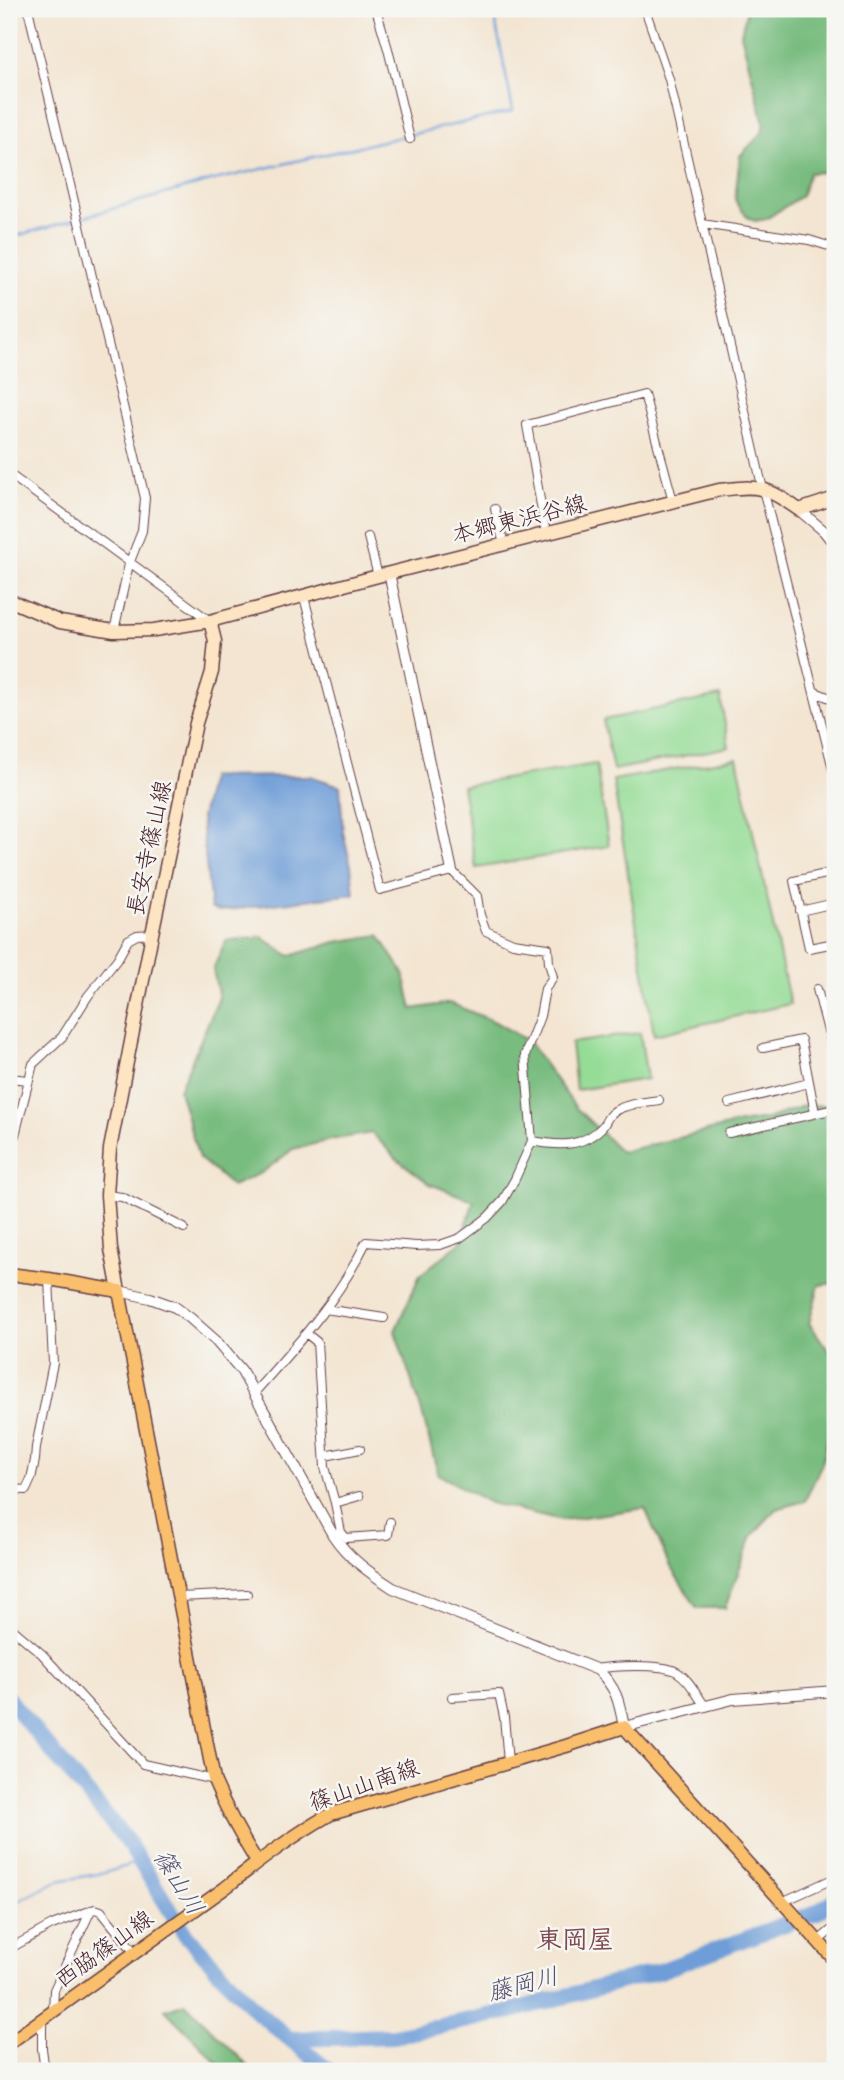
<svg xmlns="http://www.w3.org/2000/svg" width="844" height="2080" viewBox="0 0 844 2080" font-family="'Comic Neue','Klee One',sans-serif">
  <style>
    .green { fill: #95dc96; stroke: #707e60; stroke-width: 2 }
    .forest { fill: #78bc7f; stroke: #616e55; stroke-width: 2 }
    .water { fill: #6e9dd7; stroke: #5c5e81; stroke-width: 2 }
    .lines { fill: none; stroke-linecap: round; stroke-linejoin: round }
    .stream { stroke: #6e9dd7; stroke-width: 2.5 }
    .river { stroke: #6e9dd7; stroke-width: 16 }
    .minor-casing { stroke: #633d44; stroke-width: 10 }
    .tertiary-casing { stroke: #633d44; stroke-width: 12 }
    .secondary-casing { stroke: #633d44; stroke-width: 15 }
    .primary-casing { stroke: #633d44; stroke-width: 15 }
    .minor { stroke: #fff; stroke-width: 8 }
    .tertiary { stroke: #fff; stroke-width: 10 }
    .secondary { stroke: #fde5c4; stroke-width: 12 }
    .primary { stroke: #f9bf6c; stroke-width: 12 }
    .labels { text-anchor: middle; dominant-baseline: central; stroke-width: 5; stroke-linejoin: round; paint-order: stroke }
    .street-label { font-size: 23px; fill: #4a1f2b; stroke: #f6f6f2 }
    .water-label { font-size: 24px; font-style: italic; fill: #585170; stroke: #f6f6f2 }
    .quarter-label { font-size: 26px; font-weight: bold; fill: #814a50; stroke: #f6f6f2 }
  </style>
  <rect width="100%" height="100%" fill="#f6f6f2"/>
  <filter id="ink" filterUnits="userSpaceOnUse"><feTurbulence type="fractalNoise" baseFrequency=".0143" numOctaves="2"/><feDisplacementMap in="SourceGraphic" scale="14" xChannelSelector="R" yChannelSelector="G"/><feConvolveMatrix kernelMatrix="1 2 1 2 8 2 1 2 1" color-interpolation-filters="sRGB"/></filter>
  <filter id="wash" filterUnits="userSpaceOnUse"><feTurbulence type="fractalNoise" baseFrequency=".00686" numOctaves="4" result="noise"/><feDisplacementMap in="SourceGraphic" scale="28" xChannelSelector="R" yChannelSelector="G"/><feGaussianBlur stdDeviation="1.57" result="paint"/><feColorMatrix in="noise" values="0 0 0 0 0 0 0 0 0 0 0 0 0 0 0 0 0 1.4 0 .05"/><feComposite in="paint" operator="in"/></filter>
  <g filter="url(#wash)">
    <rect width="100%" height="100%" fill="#f3e5d1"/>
    <path class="green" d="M720 696 729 747 613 770 603 720Z
      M737 758 790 1004 654 1035 613 780Z
      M596 764 609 846 476 868 462 786Z
      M640 1033 647 1079 576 1090 571 1043Z"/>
    <path class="forest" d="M747 9H835V179L823 172 809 173 801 196 766 219 755 221 747 217 735 200 740 156 762 133 764 123 741 34Z
      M379 935 404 974 412 1009 450 1003 495 1022 528 1041 576 1108 621 1152 740 1123 767 1119 806 1105 835 1106V1283L819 1285 809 1323 833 1357 834 1406 822 1463 805 1501 776 1509 752 1536 725 1608H697L669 1565 645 1508 562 1520 490 1503 438 1474 422 1412 395 1331 420 1275 460 1243 474 1201 430 1184 397 1159 372 1133 335 1139 293 1149 263 1172 232 1186 199 1158 179 1090 219 998 213 969 226 941 262 937 290 956 336 942Z
      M185 2003 253 2071H226L165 2010Z"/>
    <path class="water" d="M310 776 340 786 343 832 351 866 354 894 220 911 211 908 201 818 210 777Z"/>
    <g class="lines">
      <path class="stream" d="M9 238 214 180 513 111 493 9
        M9 1906 57 1881 104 1873 140 1862"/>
      <path class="river" d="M9 1700 127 1841 185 1934 257 2012 329 2071
        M290 2039 394 2036 511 2011 660 1971 817 1912 835 1900"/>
    </g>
  </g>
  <g filter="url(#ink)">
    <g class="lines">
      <defs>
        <path id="minor" d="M28 9 145 498 142 531 129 564 114 631
          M376 9 388 49 410 139
          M645 9 669 79 760 477 835 777
          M702 224 809 240 835 248
          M9 474 210 621
          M495 509 504 544
          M546 534 527 425 644 394 673 501
          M368 537 378 576
          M815 692 835 700
          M835 872 794 881 809 948 835 943
          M800 911 835 903
          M817 989 832 1046
          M835 1045 832 1046 835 1076
          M763 1048 801 1040 815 1113
          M9 1078 28 1080
          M729 1103 809 1083
          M729 1133 835 1109
          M532 1141C558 1146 583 1148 603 1126 606 1122 608 1116 612 1113 622 1104 647 1102 659 1100
          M9 1146 15 1135 33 1064 62 1037 88 996 118 958 128 940 137 935 152 934
          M107 1195 122 1197 184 1228
          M325 1309 384 1318
          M307 1334 317 1342 325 1467 335 1503 341 1532 333 1535
          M254 1393C296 1346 339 1299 366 1242L416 1246 440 1245 460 1238 487 1218 502 1202 515 1179 532 1141 525 1055 540 1016 545 989 553 977 549 963 548 948 513 943 486 931 480 915 477 896 452 871 380 890 304 597
          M325 1456 360 1449
          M9 1489 26 1490 31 1479 35 1460 36 1447 53 1363 49 1279
          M335 1503 359 1496
          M341 1532 346 1538 388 1535 390 1522
          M179 1597 247 1594
          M9 1626 42 1654 143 1764 214 1780
          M595 1669C613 1666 661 1663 677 1672 689 1679 696 1694 705 1706
          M452 1697 499 1694 504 1717 508 1762
          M782 1902 835 1878
          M818 1941 835 1927
          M9 1949 52 1925 95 1909 101 1911 135 1953
          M53 2011 54 1990 91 1910
          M42 2019V2049L45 2071"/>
        <path id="tertiary" d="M799 510 824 531 835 545
          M389 573 452 871
          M119 1291 150 1298 175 1307 190 1318 216 1341 241 1370 333 1535C348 1558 370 1573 393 1588L598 1670C617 1689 619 1701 624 1727L733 1699 835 1691"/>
        <path id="secondary" d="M9 600 60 622 114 631 154 630 210 621 378 576 719 490C759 485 766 486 799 510L835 498
          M119 1291 111 1249 107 1195 110 1149 152 934 196 723 212 672 215 641 210 621"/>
        <path id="primary" d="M9 1274 49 1279 119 1291 214 1780C226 1809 240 1835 257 1862
          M9 2043 225 1888C259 1861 293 1835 331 1814L566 1746 624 1727 835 1960"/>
      </defs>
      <use href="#minor" class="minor-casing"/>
      <use href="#tertiary" class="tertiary-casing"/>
      <use href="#secondary" class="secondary-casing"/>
      <use href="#primary" class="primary-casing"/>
      <use href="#minor" class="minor"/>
      <use href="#tertiary" class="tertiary"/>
      <use href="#secondary" class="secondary"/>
      <use href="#primary" class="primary"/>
    </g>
  </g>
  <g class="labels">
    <g class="street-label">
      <text transform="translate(519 519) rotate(-14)">本郷東浜谷線</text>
      <text transform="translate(149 848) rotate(-78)">長安寺篠山線</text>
      <text transform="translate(364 1785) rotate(-19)">篠山山南線</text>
      <text transform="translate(104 1949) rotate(-36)">西脇篠山線</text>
    </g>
    <g class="water-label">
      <text transform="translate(179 1882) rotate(58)">篠山川</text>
      <text transform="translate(523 1984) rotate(-14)">藤岡川</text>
    </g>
    <g class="quarter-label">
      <text x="575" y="1940">東岡屋</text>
    </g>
  </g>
  <rect width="844" height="2080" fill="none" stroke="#f6f6f2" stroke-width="35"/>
</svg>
